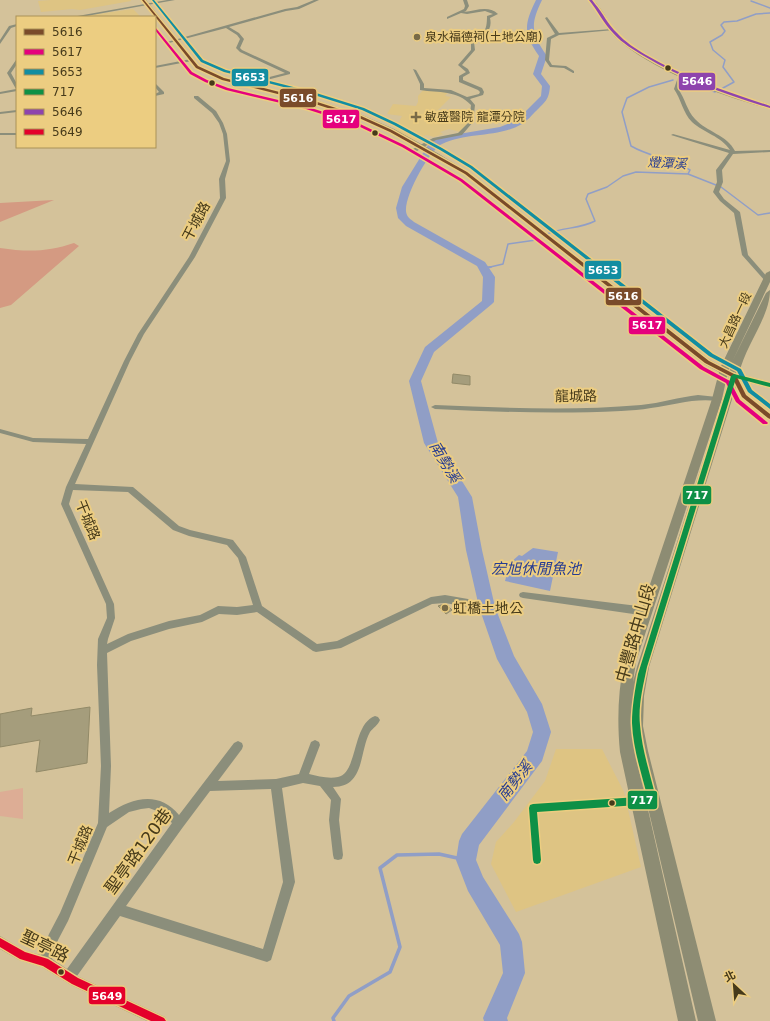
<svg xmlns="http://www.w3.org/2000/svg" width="770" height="1021" viewBox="0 0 770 1021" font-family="'DejaVu Sans','Noto Sans TC',sans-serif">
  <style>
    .built { fill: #dec483 }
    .green { fill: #ddad95 }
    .forest { fill: #d49a82 }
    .water { fill: #909ec6 }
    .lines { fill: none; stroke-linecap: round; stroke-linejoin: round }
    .stream-far2 { stroke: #909ec6; stroke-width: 1.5 }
    .stream-far1 { stroke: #909ec6; stroke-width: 2 }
    .stream { stroke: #909ec6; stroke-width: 3.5 }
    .river { fill: #909ec6; fill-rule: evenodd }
    .building { fill: #a59d7c; stroke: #928a68 }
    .minor { fill: #8b8e7b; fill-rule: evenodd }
    .major { fill: #8d8c73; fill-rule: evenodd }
    .bus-1-casing { stroke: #eccd81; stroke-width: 3 }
    .bus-2-casing { stroke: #eccd81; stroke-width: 3 }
    .bus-3-casing { stroke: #eccd81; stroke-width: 3 }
    .bus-4-casing { stroke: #eccd81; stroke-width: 3 }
    .bus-5-casing { stroke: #eccd81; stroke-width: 3 }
    .bus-6-casing { stroke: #eccd81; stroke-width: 3 }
    .bus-1 { fill: #7a4b2a; fill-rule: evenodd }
    .bus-2 { fill: #e5007d; fill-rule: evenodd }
    .bus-3 { fill: #128da1; fill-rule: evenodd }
    .bus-4 { fill: #0e9046; fill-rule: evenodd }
    .bus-5 { fill: #8e44ad; fill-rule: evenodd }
    .bus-6 { fill: #e4002b; fill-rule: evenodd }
    .poi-dot { fill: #786a47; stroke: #eccd81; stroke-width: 1.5 }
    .bus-dot { fill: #463a1a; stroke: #eccd81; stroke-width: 1.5 }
    .labels { text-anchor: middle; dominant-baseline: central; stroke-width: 4; stroke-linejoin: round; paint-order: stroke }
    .far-poi-label { font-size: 12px; fill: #463a1a; stroke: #eccd81; text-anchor: start }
    .far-street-label { font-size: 12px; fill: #463a1a; stroke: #eccd81 }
    .far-water-label { font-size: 13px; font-style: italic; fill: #263c93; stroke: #eccd81 }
    .street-label { font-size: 14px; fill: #463a1a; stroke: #eccd81 }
    .poi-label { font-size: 14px; fill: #463a1a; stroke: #eccd81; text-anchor: start }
    .water-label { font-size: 15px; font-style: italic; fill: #263c93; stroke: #eccd81 }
    .near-street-label { font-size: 17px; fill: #463a1a; stroke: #eccd81 }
    .line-badge { stroke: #eccd81; stroke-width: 1.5 }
    .badge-label { font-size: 11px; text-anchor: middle; font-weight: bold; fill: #fff }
  </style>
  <rect width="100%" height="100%" fill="#d4c29a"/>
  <path class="built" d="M51 0H131V1L80 10 72 9 41 12 38 1Z
    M133 9 141 17H76Z
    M424 89 449 91 445 96 451 97 429 119H434L437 116 468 123 460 132 449 129 440 132 443 134 434 137 426 135 414 142 394 131 402 116 387 114 393 104 416 106 418 102V96Z
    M556 749H602L624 792 641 867 516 912 491 864 496 842 514 822 545 781Z"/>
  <path class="green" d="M23 788V819L0 816V792Z"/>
  <path class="forest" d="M54 200 0 222V203Z
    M74 243 79 246 11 305 0 308V248C27 252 48 252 74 243Z"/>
  <path class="water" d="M533 548 558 552 550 591 505 581 510 563 519 555 522 556Z"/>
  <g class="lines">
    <path class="stream-far2" d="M751 1 770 8
      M673 80 649 87 627 98 622 112 631 146C650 157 672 159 690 170L688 174
      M685 82 715 92
      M723 88 734 82 723 67 725 60 713 50 710 42 722 35 725 31 721 25 724 22 737 21 756 14 770 13
      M547 234C563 227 580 229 595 221L586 199 588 194 607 187 623 176 636 172 688 174 721 187 758 215 770 213
      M486 268 503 264 508 244 536 240"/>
    <path class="stream-far1" d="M484 268 491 267"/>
    <path class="stream" d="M334 1021 333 1018 349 996 390 972 400 947 380 868 397 855 439 854 466 860"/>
    <path class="river" d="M536 0H542C530 25 531 33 547 56L541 74 550 86C549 100 545 102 536 111 532 115 527 121 522 124 498 138 467 132 442 144 430 149 400 202 407 215 408 218 412 220 414 222L485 262 495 277 494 302 492 304 434 352 421 381 438 443 472 497 482 550 495 607 514 656 542 704 551 732 542 761 479 845 476 860 483 877 519 934 522 942 525 973 507 1018 508 1021H484L483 1018 503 973 500 945 468 891 456 860 459 841 462 834 527 751 533 732 527 712 497 659 479 607 466 550 458 497 424 443 409 381 425 347 482 301 483 277 477 266 406 226 398 218 396 208 402 187 428 145 435 140 447 136 500 127 517 120 541 96 542 86 533 74 539 56C523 33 524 25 536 0Z"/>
  </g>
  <path class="building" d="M453 374 470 376V385L452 383Z
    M441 605H447L452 610 446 614 438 606Z
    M90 707 87 763 36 772 40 740 0 747V714L32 708 31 716Z"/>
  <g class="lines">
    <path class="minor" d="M167 0H175L81 17H72Z
      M314 0H319L299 9 286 11 229 27 239 33 244 39 240 48 242 50 290 72V74L243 86V84L285 73 240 52 236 48 240 39 237 35 226 28 169 43 167 42 285 9 297 7Z
      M463 0H467L469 6 466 11 464 12C476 11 488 5 498 14L490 18C493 31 484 36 474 42L475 50 462 65 468 69 470 73 463 77V80L482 88 484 92 483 95 470 99 475 105 473 122 462 135 436 140 417 151H413V149L433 138 458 133 469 122 471 105C457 90 439 93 420 90V84L413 69 416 70 424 84V88L451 90 467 97 479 94 480 92 478 90 459 82V76L466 72 458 65 471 50V41C484 33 487 32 487 16L493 14 485 11 467 14 461 13 447 19V17L464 9 465 6Z
      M547 17 559 33 612 29 614 30 559 35 551 39 549 60 552 65 566 66 574 71V73H573L564 68 550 67 545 60 547 38 555 34 545 18Z
      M17 24V26L11 28 0 44V40L9 26Z
      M191 59 192 61 155 68V66Z
      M16 60H17V64L11 73 17 84V91L0 94V92L16 89 7 73Z
      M679 74 682 75 678 89C685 98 687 111 695 119 707 132 727 135 735 151L770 150V152L733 154 722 170 723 182 719 192 724 199 740 212 748 255 769 279V281H765L742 255 734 213 720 201 713 192 717 182 716 170 729 153 671 135 673 134 730 150C721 136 704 133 692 122 683 113 681 99 674 89Z
      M155 83 164 92V94L155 96V94L159 92 155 87Z
      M194 96H198L216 111 223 123 227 134 230 161 225 179 226 198 195 257 144 334 130 361 75 484 133 487 179 526 190 530 233 540 246 557 262 606 317 644 337 641 431 597 445 595 468 599 471 600 472 603 471 606 468 607 445 603 432 604 341 648 316 652 313 651 257 612 237 615 219 614 202 622 169 629 131 641 107 653 111 766 109 813C132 798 159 790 179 815L234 743 238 741 242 743 243 746 242 749 218 781 276 779 299 774 311 742 315 740 319 742 320 745 309 774C318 776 328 779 338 777 358 773 352 724 375 716L378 717 380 720C378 725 373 728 370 732 359 752 365 787 333 787L341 799 339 820 343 855 342 859 338 860 334 859 333 855 329 820 331 800 320 786 303 783 282 788 295 882 271 960 267 962 120 916 77 976 165 1017 167 1021H147L71 985 42 967 19 960 0 949V936L25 951 41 955 49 934 60 913 98 823 101 766 97 665 98 639 107 618 106 604 61 504 66 487 86 444 33 442 0 433V429L33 438 88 439 124 361 138 334 189 257 220 198 219 179 226 161 223 134 219 123 212 113 194 98ZM73 490 128 492 173 530 189 536 227 545 238 558 253 605 237 607 218 606 200 615 169 621 128 634 107 644 108 639 115 618 114 604 69 504ZM271 789 283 882 263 949 126 906 183 827 210 791ZM149 808 162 813 172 823 67 969 52 959 58 940 68 921 107 827 129 812 141 809Z
      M17 110V112L0 114V112Z
      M0 133H17V135H0Z
      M732 374H736L747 395 770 413V419L742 398 731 376Z
      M698 395 717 397 721 399 717 401C694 398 674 405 651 408 641 410 631 410 621 411 559 414 497 412 435 409L431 407 435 405C504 408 573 411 641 405 661 403 679 397 698 395Z
      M523 592 638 606 650 609 651 612 650 615 647 616 523 598 520 597 519 595 520 593Z"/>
    <path class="major" d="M141 0H146L199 66 225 78 312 99 362 115 394 129 439 154 468 172 710 360 721 366 766 273 770 271V282L733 360 766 293 770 290C770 317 745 346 739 374L770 382V388L738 380 649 667 644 696 643 726 648 751 716 1021H698L634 748 696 1021H678L620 752C617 721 618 692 624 662L712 399 719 372 704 364 464 174 434 157 389 132 358 118 307 102 221 80 195 68ZM732 362 730 370H729ZM727 376 729 377 724 396 637 667 633 682 636 662 722 399Z
      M588 0H593L596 3C604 12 609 24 618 33 654 70 722 89 770 105V109C722 96 652 71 615 37 604 26 598 11 588 0Z"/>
    <defs>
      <path id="bus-1" d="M142 0H144L198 66 224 78 311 100 361 116 392 130 467 172 709 361 736 375 746 395 770 414V419L768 418 742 397 732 377 705 363 465 174 390 132 359 118 309 102 222 80 196 68Z"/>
      <path id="bus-2" d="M155 27 192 72 207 80 228 88 308 107 358 123 404 145 462 179 704 367 730 381 740 400 767 422 768 423 767 424H763L736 402 726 383 700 369 460 181 402 147 356 125 306 109 226 90 205 82 190 74 155 30Z"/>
      <path id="bus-3" d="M152 0H154L203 60 226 70 313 92 364 108 396 123 442 148 472 166 713 354 741 369 752 390 770 404V409L748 392 737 371 709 356 470 168 440 150 394 125 362 110 311 94 224 72 201 62Z"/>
      <path id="bus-4" d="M734 374 770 383V387L736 378 647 667C643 686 638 706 640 725 642 750 650 774 656 798L655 801 638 805 537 812 541 860 540 863 537 864 534 863 533 860 529 808 530 805 533 804 638 797 647 795C641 772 633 748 632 723 632 707 635 690 638 674L731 376Z"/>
      <path id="bus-5" d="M589 0H592L595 4C603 13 608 25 617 33 625 42 636 49 646 55 685 78 728 92 770 106V108C727 95 682 79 644 56 634 50 622 43 614 34 604 24 598 11 589 0Z"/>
      <path id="bus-6" d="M0 938 25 952 48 959 78 978 164 1018 166 1021H151L72 984 43 966 20 959 0 947Z"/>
    </defs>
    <use href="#bus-1" class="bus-1-casing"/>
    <use href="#bus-2" class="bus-2-casing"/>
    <use href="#bus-3" class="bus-3-casing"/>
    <use href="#bus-4" class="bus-4-casing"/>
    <use href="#bus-5" class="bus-5-casing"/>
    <use href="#bus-6" class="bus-6-casing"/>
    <use href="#bus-1" class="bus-1"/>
    <use href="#bus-2" class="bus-2"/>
    <use href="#bus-3" class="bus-3"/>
    <use href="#bus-4" class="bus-4"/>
    <use href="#bus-5" class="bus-5"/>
    <use href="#bus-6" class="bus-6"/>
  </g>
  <g class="poi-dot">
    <circle cx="417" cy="37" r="4"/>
    <path d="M414 111h4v4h4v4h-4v4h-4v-4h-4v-4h4z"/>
    <circle cx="445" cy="608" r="4"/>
  </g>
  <g class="bus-dot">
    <circle cx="668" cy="68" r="3.5"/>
    <circle cx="212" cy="83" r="3.5"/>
    <circle cx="375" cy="133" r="3.5"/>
    <circle cx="612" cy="803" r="3.5"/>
    <circle cx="61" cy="972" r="3.5"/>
  </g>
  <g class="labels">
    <g class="far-poi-label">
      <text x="425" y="37">泉水福德祠(土地公廟)</text>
      <text x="425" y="117">敏盛醫院 龍潭分院</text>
    </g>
    <g class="far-street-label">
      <text transform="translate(735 320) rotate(-65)">大昌路一段</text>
    </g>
    <g class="far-water-label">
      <text transform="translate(667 163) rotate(3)">燈潭溪</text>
    </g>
    <g class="street-label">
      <text transform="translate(196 221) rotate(-62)">干城路</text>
      <text transform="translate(576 396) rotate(-1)">龍城路</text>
      <text transform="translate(88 520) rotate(68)">干城路</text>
      <text transform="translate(80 845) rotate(-68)">干城路</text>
    </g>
    <g class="poi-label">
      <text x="453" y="608">虹橋土地公</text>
    </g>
    <g class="water-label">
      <text transform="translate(445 462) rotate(59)">南勢溪</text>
      <text x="536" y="569">宏旭休閒魚池</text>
      <text transform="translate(515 781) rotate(-52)">南勢溪</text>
    </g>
    <g class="near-street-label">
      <text transform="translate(635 633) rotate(-74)">中豐路中山段</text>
      <text transform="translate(138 851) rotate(-54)">聖亭路120巷</text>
      <text transform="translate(45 946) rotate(26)">聖亭路</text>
    </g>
  </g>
  <g class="line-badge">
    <rect x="231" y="68" width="38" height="19" rx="4" fill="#128da1"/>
    <rect x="678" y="72" width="38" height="19" rx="4" fill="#8e44ad"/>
    <rect x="279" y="88" width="38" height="20" rx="4" fill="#7a4b2a"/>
    <rect x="322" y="109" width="38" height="20" rx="4" fill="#e5007d"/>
    <rect x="584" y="260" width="38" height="20" rx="4" fill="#128da1"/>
    <rect x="605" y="287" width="37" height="19" rx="4" fill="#7a4b2a"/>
    <rect x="628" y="316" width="38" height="19" rx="4" fill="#e5007d"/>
    <rect x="682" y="485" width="30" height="20" rx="4" fill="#0e9046"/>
    <rect x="627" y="790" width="31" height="20" rx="4" fill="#0e9046"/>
    <rect x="88" y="986" width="38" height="19" rx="4" fill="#e4002b"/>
  </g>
  <g class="badge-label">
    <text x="250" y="81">5653</text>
    <text x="697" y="85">5646</text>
    <text x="298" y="102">5616</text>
    <text x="341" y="123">5617</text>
    <text x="603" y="274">5653</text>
    <text x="623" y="300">5616</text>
    <text x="647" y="329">5617</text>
    <text x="697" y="499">717</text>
    <text x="642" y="804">717</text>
    <text x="107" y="1000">5649</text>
  </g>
  <rect x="16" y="16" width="140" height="132" fill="#eccd81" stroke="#aa9258"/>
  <rect x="24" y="29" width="20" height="6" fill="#7a4b2a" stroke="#aa9258"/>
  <text x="52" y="36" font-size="12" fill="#463a1a">5616</text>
  <rect x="24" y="49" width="20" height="6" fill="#e5007d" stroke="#aa9258"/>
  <text x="52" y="56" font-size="12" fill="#463a1a">5617</text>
  <rect x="24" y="69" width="20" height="6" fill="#128da1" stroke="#aa9258"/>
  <text x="52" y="76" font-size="12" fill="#463a1a">5653</text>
  <rect x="24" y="89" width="20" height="6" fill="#0e9046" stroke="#aa9258"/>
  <text x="52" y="96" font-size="12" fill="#463a1a">717</text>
  <rect x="24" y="109" width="20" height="6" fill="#8e44ad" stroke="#aa9258"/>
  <text x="52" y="116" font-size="12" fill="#463a1a">5646</text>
  <rect x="24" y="129" width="20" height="6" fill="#e4002b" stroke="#aa9258"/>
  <text x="52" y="136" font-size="12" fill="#463a1a">5649</text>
  <g transform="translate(734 985) rotate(334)" stroke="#eccd81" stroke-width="3" paint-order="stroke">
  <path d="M0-3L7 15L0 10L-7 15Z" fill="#463a1a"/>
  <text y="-6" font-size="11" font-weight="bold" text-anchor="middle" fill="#463a1a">北</text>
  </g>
</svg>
